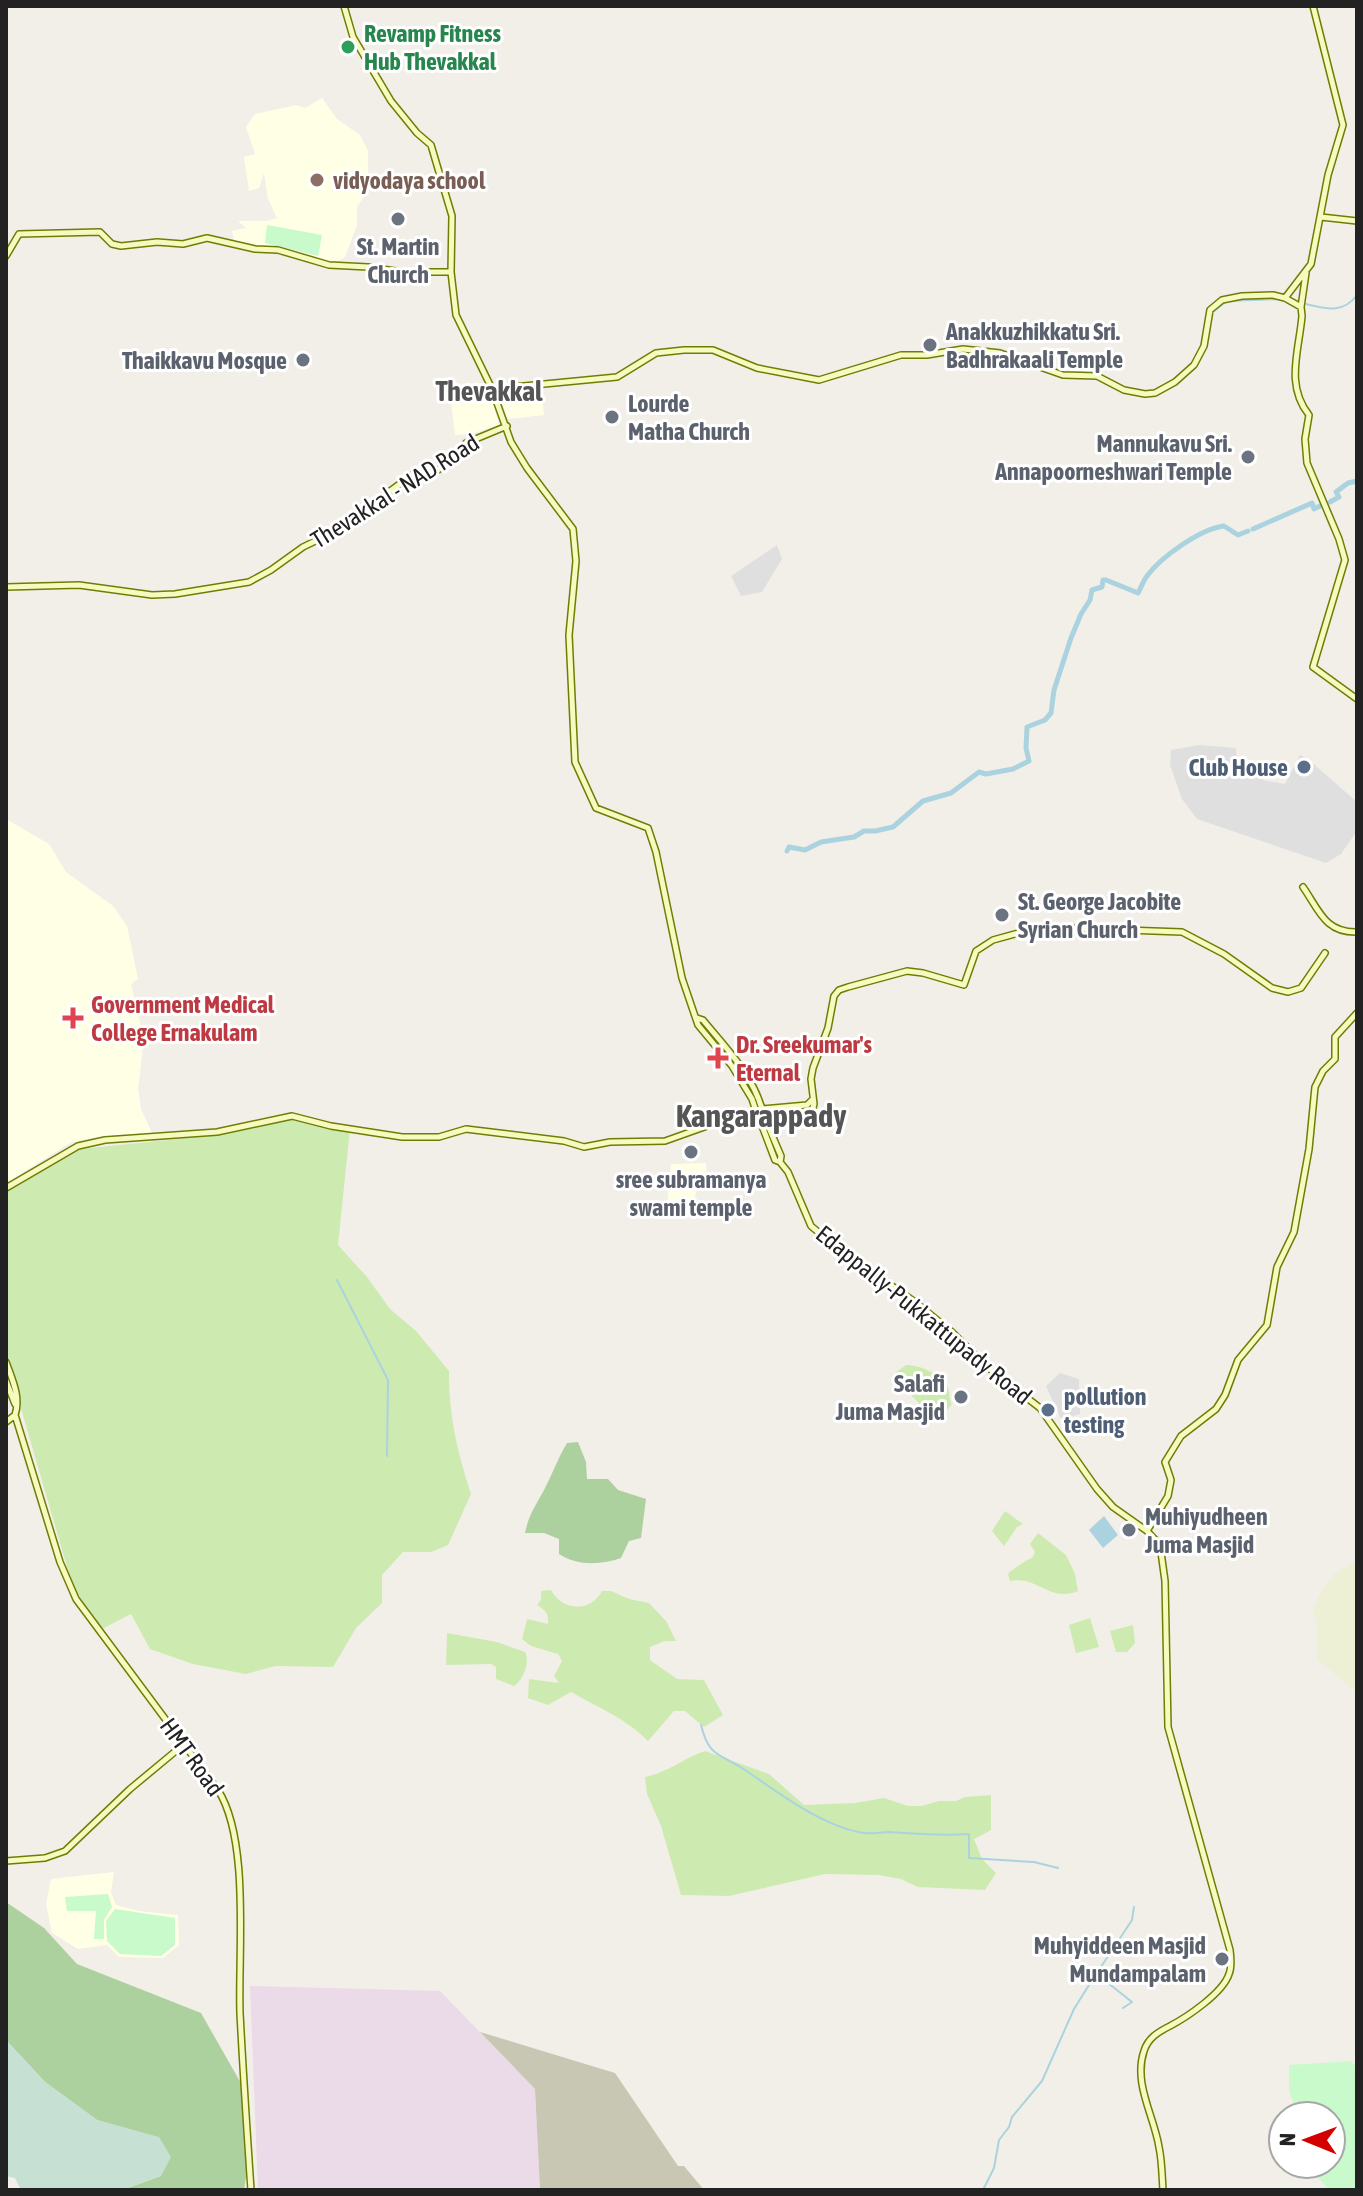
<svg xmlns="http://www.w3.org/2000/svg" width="1363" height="2196" viewBox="0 0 1363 2196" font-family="'Asap Condensed',sans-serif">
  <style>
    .residential { fill: #e0dfdf }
    .industrial { fill: #ebdbe8 }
    .education { fill: #ffffe5 }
    .construction { fill: #c7c7b4 }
    .farmland { fill: #eef0d5 }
    .grass { fill: #cdebb0 }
    .forest { fill: #add19e }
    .wetland { fill: #c6e0d4 }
    .park { fill: #c8facc }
    .water { fill: #aad3df }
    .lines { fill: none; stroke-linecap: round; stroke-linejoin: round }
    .stream { stroke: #aad3df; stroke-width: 2 }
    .canal { stroke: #aad3df; stroke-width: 5 }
    .secondary-casing { stroke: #707d05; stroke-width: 8 }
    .secondary { stroke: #f7fabf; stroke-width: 5 }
    .leisure-dot { fill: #2e9e5b; stroke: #fff; stroke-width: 3 }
    .education-dot { fill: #8d6e63; stroke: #fff; stroke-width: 3 }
    .worship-dot { fill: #6b7280; stroke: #fff; stroke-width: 3 }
    .service-dot { fill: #5c6f8a; stroke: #fff; stroke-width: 3 }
    .health-dot { fill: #e0444e; stroke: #fff; stroke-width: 3 }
    .labels { text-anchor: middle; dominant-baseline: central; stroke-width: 6; stroke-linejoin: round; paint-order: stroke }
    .leisure-label { font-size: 24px; font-weight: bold; fill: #27864d; stroke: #fff; text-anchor: start }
    .education-label { font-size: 24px; font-weight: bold; fill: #785e54; stroke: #fff; text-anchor: start }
    .worship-label { font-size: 24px; font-weight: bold; fill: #5b616d; stroke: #fff; text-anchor: start }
    .street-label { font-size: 24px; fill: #222; stroke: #fff }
    .service-label { font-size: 24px; font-weight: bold; fill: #4e5e75; stroke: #fff; text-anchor: end }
    .health-label { font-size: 24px; font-weight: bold; fill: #be3a42; stroke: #fff; text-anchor: start }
    .quarter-label { font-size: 28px; font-weight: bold; fill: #555; stroke: #fff }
    .district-label { font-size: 32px; font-weight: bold; fill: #555; stroke: #fff }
  </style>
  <rect width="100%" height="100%" fill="#f2efe9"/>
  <path class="residential" d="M777 545 782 559 762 592 741 596 731 576Z
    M1199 745 1236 748 1237 760 1263 762V780L1285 784 1300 755 1308 759 1357 802V836L1354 835 1341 854 1326 863 1197 819 1182 799 1170 765 1171 750Z
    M1060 1373 1079 1379 1080 1414 1061 1419 1046 1386Z"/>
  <path class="industrial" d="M250 1986 440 1991 535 2089 540 2190H258Z"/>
  <path class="education" d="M322 98 337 119 360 135 368 151V191L357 207V225L345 257 338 261 316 260 301 254 234 241 232 231 246 228 238 221H267L277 218 268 199 264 173 259 188 249 191 244 157 255 154 246 127 255 114 296 105 305 108Z
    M541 387 544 415 508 419 498 392Z
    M492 399 499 425 471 434 455 435 451 402Z
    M6 819 49 844 66 872 113 906 127 926 138 979 131 984 144 1039 138 1089 141 1109 152 1133 96 1137 70 1143 6 1183Z
    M706 1163 707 1177 699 1179 695 1197 670 1215H666L671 1164Z
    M114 1872 111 1892 116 1905 139 1911 178 1915 179 1945 163 1958 119 1957 107 1945 78 1949 52 1933 46 1904 51 1879Z"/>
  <path class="construction" d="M480 2032 615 2073 678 2166H684L704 2190H540L535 2089Z"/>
  <path class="farmland" d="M1357 1560V1691L1356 1692 1317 1659V1628L1313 1609 1321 1591 1334 1574Z"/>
  <path class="grass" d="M292 1119 350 1129 338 1245 367 1277 390 1309 416 1331 449 1371C449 1417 457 1450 471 1494L448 1545 431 1552H403L382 1575V1603L356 1628 333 1667 276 1666 246 1674 193 1664 150 1649 131 1614 100 1630 72 1584 6 1357V1191L80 1149 217 1135Z
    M906 1365C921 1365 944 1375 949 1391 950 1396 949 1400 952 1404L944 1414 934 1419 912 1396 908 1388 892 1375Z
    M1005 1511 1023 1524 1017 1527 1004 1546 992 1531Z
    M1038 1533 1066 1555 1075 1574 1078 1591C1049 1603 1038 1575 1010 1581L1008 1574C1011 1570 1028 1559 1032 1558L1035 1552 1030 1544Z
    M551 1590C563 1612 591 1612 602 1591H611L629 1599 649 1603 666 1621 676 1641H665L650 1647V1660L677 1679 704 1680 723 1715 704 1727 685 1711H674L648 1741C627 1719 597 1707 571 1692L548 1705 528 1698 529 1679 559 1683 554 1676 562 1661 558 1654 531 1646 522 1639 527 1619 548 1624C549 1613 545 1610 537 1605L541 1600V1591Z
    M1090 1618 1099 1647 1076 1653 1069 1625Z
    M1133 1625 1135 1643 1127 1652H1116L1110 1631Z
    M447 1633 497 1642 525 1652C530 1662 524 1679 514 1686L496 1679V1667L491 1664 446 1665Z
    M705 1751 769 1774 804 1805 855 1803 884 1798 908 1806H921L939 1801H956L965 1797 991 1795V1830L974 1839 982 1859 996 1873 985 1890 918 1887 901 1879 878 1875 825 1874 729 1896 681 1895 661 1826 647 1794 645 1777C669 1772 682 1759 705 1751Z"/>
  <path class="forest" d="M578 1442 586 1462 587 1479H608L618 1490 646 1499 641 1538 629 1541 621 1558C601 1565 577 1566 559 1554V1539L544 1533H525C529 1514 535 1507 544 1490 552 1475 558 1458 567 1443Z
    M6 1902 44 1928 77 1964 201 2013 242 2085 248 2165 244 2190H122L161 2176 159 2138 97 2120 45 2082 6 2040Z"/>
  <path class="wetland" d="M6 2040 45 2082 97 2120 159 2137 171 2157 161 2176 122 2190H21L15 2178 6 2176Z"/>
  <path class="park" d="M267 225 322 235 318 256 265 243Z
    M108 1894 112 1907 104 1920V1939H94L96 1911H67L65 1897Z
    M115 1909 175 1918V1945L161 1956 120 1954 107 1941 106 1921Z
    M1351 2061 1357 2068V2190H1329L1306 2164H1331V2116H1299L1289 2091V2065Z"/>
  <path class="water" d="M1104 1516 1118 1535 1103 1548 1089 1530Z"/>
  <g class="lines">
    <path class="stream" d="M1306 304C1326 309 1343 314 1357 295
      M1213 312 1227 301 1280 299
      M337 1280 388 1380 387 1456
      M701 1725C709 1758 720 1753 745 1770 779 1793 823 1827 864 1833 872 1834 881 1832 889 1832 916 1834 941 1836 969 1834V1858L1034 1862 1058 1868
      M1095 1976 1132 1920 1134 1907
      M983 2190 994 2168 999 2140 1009 2127 1012 2117 1042 2081 1074 2009 1094 1977 1108 1983 1132 2002 1123 2008"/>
    <path class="canal" d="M1330 502 1339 497 1336 492 1348 483 1357 481
      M1253 529 1312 503 1314 509 1320 506
      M787 851 789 847 805 850 821 842 854 837 864 831H875L893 827 923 801 951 793 979 772 986 774 1013 769 1029 761 1026 748 1027 727 1045 720 1051 713 1054 690 1071 638 1081 614 1090 600 1092 590 1102 587 1103 580H1106L1138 593C1141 588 1143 581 1147 576 1161 557 1200 529 1224 526L1238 535 1248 531"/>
    <defs>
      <path id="secondary" d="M344 6 353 37 391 101 417 133 431 145 452 216 451 272 456 315 492 389 511 442 527 468 573 529 576 561 569 635 575 762 596 808 648 828 656 852 682 978 698 1025 732 1066 752 1099 756 1111
        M1321 217 1357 221
        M6 256 19 234 100 232 112 244 121 246 157 242 183 244 207 238 255 249 278 250 329 265 368 267 402 272H451
        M1285 298 1311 264 1328 175 1343 125 1313 6
        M1301 307 1306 273
        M492 389 617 377 656 353 684 350H713L757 368 819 380 901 355H927L963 349 1000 353 1063 375 1097 376 1124 390 1145 394 1155 393 1175 382 1194 365 1204 346 1210 310 1222 300 1242 296 1273 295 1285 298 1301 307 1302 316C1299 351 1285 385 1309 415L1305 439 1307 463 1339 539 1345 560 1313 667 1357 699
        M6 587 79 585 152 595 175 594 249 582 271 570 303 547 334 532 412 475 435 472 447 464 466 443 507 426
        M1303 887C1319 910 1325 933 1357 932
        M697 1018 703 1020C726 1048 752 1074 762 1109L807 1105 813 1099
        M759 1118 775 1160 780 1162 788 1172 811 1226 836 1247 915 1302 952 1332 986 1366 1040 1408 1097 1489 1113 1507 1147 1531 1160 1545 1165 1581 1168 1727 1230 1950C1231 1958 1232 1967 1229 1974 1223 1993 1187 2017 1170 2026 1158 2032 1148 2038 1144 2051 1133 2083 1154 2116 1159 2147 1162 2161 1162 2176 1163 2190
        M780 1162 781 1156 764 1116 811 1115 814 1104 811 1079 813 1068 828 1028 834 996 839 990 848 987 907 971 923 973 964 985 976 951 993 940 1040 927 1182 932 1224 954 1272 988 1288 992 1301 988 1325 953
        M6 1188 78 1146 105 1140 217 1132 292 1116 331 1126 402 1137H439L466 1129 564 1141 584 1147 610 1142 665 1141 724 1120 749 1115
        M6 1362C12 1379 21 1397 15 1415L60 1562 76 1599 218 1790C250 1840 238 1952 240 2013 243 2072 247 2131 251 2190
        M6 1381 15 1404
        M6 1422 15 1415
        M1147 1531 1168 1496 1171 1480 1165 1462 1181 1436 1216 1409 1225 1395 1238 1360 1267 1325 1277 1267 1294 1232 1309 1149 1315 1087 1323 1071 1335 1059V1037L1357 1013
        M6 1861 45 1858 65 1851 130 1789 183 1745"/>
    </defs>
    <use href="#secondary" class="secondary-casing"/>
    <use href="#secondary" class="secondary"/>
  </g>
  <circle class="leisure-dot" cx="348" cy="47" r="8"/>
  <circle class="education-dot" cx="317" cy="180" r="8"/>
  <g class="worship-dot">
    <circle cx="398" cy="219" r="8"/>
    <circle cx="930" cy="345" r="8"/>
    <circle cx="303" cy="360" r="8"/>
    <circle cx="612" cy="417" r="8"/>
    <circle cx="1248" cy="457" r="8"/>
    <circle cx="1002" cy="915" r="8"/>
    <circle cx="691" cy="1152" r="8"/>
    <circle cx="961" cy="1397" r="8"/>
    <circle cx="1129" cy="1530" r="8"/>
    <circle cx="1222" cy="1959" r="8"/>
  </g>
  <g class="service-dot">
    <circle cx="1304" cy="767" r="8"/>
    <circle cx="1048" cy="1410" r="8"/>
  </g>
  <g class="health-dot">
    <path d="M69 1006h8v8h8v8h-8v8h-8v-8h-8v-8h8z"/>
    <path d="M714 1046h8v8h8v8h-8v8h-8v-8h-8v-8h8z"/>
  </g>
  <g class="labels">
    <g class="leisure-label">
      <text x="364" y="33">Revamp Fitness<tspan x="364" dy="28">Hub Thevakkal</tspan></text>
    </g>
    <g class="education-label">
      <text x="333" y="180">vidyodaya school</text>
    </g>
    <g class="worship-label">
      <text x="398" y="246" text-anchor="middle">St. Martin<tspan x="398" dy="28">Church</tspan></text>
      <text x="946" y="331">Anakkuzhikkatu Sri.<tspan x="946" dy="28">Badhrakaali Temple</tspan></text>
      <text x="287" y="360" text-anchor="end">Thaikkavu Mosque</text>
      <text x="628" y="403">Lourde<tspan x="628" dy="28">Matha Church</tspan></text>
      <text x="1232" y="443" text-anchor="end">Mannukavu Sri.<tspan x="1232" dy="28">Annapoorneshwari Temple</tspan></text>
      <text x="1018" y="901">St. George Jacobite<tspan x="1018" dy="28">Syrian Church</tspan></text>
      <text x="691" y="1179" text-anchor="middle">sree subramanya<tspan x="691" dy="28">swami temple</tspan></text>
      <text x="945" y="1383" text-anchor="end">Salafi<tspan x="945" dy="28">Juma Masjid</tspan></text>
      <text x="1145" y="1516">Muhiyudheen<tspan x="1145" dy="28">Juma Masjid</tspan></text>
      <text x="1206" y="1945" text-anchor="end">Muhyiddeen Masjid<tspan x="1206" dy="28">Mundampalam</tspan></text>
    </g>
    <g class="street-label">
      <text transform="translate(395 491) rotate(-32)">Thevakkal - NAD Road</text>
      <text transform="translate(924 1315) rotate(39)">Edappally-Pukkattupady Road</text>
      <text transform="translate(192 1757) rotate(54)">HMT Road</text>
    </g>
    <g class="service-label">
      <text x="1288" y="767">Club House</text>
      <text x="1064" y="1396" text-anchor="start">pollution<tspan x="1064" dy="28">testing</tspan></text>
    </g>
    <g class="health-label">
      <text x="91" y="1004">Government Medical<tspan x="91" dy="28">College Ernakulam</tspan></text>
      <text x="736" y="1044">Dr. Sreekumar's<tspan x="736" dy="28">Eternal</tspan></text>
    </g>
    <g class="quarter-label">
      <text x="489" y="391">Thevakkal</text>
    </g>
    <g class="district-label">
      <text x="761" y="1115">Kangarappady</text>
    </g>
  </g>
  <rect width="1363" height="2196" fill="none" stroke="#222222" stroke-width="16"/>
  <g transform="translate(1307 2140) rotate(271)"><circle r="38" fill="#ffffff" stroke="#a7a7a7" stroke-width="2"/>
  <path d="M0-6L14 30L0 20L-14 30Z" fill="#d40000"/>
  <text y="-12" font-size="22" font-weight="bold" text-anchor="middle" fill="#222222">N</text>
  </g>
</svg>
